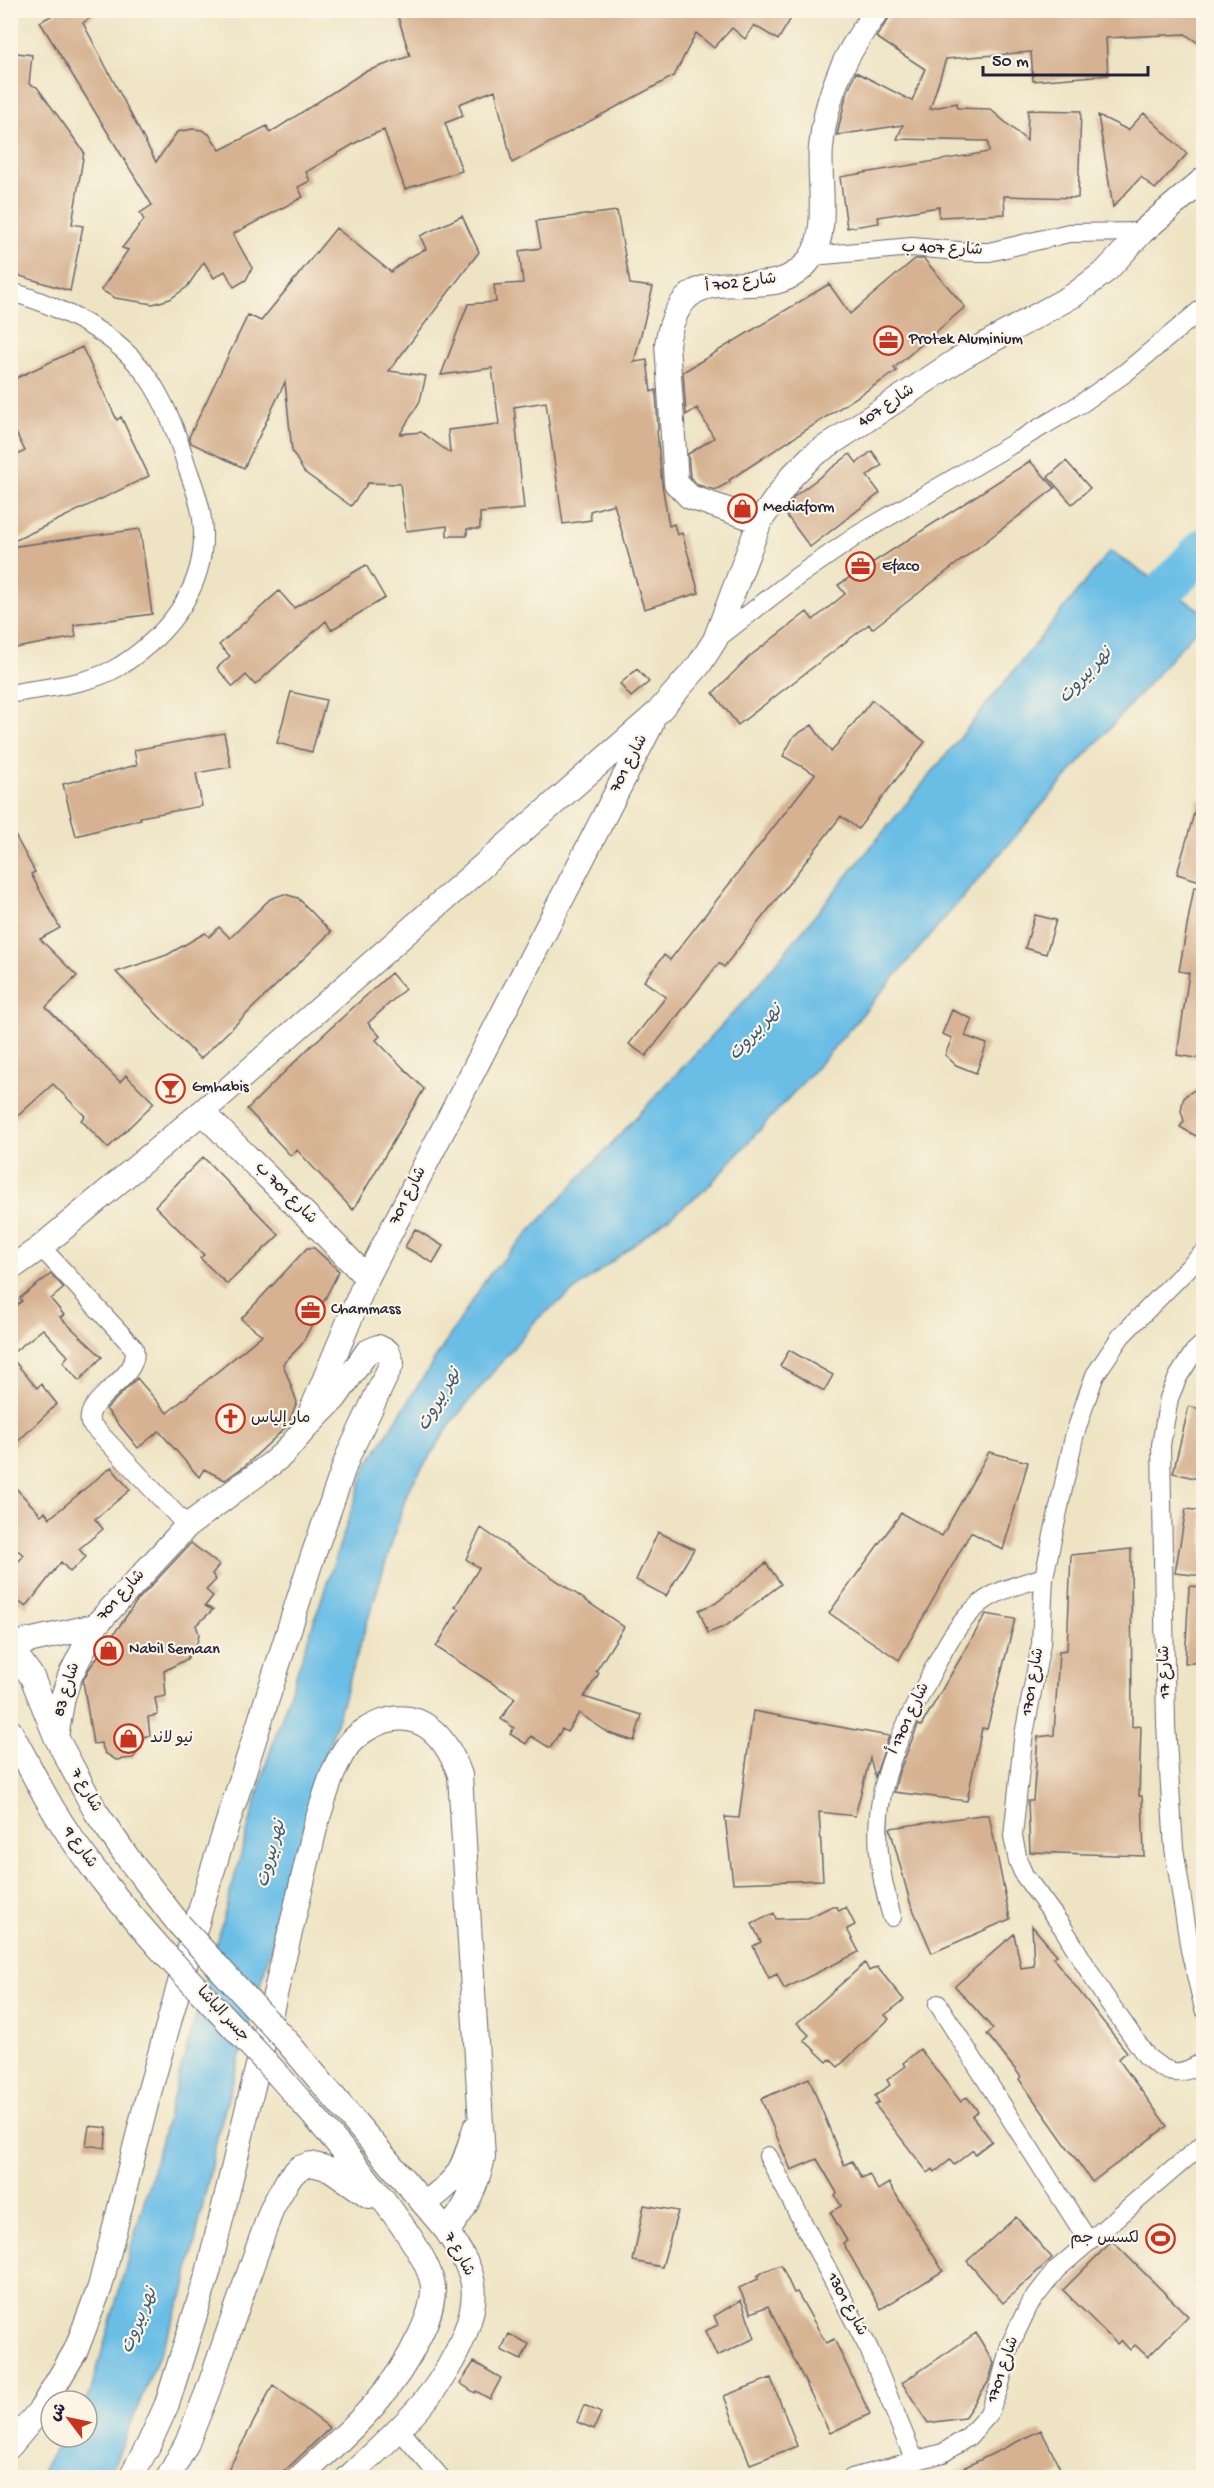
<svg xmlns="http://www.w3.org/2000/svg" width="1214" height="2488" viewBox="0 0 1214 2488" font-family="'Gochi Hand','Playpen Sans Arabic',sans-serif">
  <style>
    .water { fill: #6abee6; stroke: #467090; stroke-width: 1.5 }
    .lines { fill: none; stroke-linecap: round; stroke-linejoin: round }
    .river { stroke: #6abee6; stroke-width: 40 }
    .building { fill: #d6b292 }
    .street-casing { stroke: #69666b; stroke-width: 20 }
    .secondary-casing { stroke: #69666b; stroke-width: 26 }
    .street { stroke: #fff; stroke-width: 18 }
    .secondary { stroke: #fff; stroke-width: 24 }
    .secondary-bridge-casing { stroke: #69666b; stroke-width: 26; stroke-linecap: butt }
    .secondary-bridge { stroke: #fff; stroke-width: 24 }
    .labels { text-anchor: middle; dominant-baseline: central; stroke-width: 4.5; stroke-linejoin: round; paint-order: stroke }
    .street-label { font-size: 16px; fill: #22223b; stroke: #fcf5e5 }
    .poi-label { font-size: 16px; fill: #22223b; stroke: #fcf5e5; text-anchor: start }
    .water-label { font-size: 18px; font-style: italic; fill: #3b5977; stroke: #fcf5e5 }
  </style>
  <rect width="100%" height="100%" fill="#fcf5e5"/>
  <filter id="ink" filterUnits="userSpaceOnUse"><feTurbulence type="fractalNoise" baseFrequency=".0167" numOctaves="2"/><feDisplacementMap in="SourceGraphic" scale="12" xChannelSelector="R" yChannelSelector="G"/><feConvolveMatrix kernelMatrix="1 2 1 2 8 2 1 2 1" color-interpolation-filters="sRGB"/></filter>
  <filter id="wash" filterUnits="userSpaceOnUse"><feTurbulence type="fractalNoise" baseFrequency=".008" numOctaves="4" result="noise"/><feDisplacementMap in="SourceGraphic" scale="24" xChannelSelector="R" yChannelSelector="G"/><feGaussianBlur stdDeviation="1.35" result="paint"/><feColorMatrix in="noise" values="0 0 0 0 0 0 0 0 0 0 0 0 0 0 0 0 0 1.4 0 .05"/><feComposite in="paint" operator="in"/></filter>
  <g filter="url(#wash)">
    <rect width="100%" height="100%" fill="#eee4c4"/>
    <path class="water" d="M1110 551 1203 612V622L1043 804 824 1059 706 1189 536 1320 452 1422 408 1490 319 1778 218 2133 184 2294 113 2467 104 2477 37 2478 63 2437H87V2401H85L91 2391 267 1761 366 1467 488 1276 749 996 938 765Z"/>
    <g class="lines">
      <path class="river" d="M1128 629 1204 548"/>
    </g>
    <g id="blocks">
      <path class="building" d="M61 10H101L83 23 156 162 177 132 193 129 202 130 209 134 220 150 267 126 270 133 364 72 410 56 396 10H796L778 40 754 25 745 39 732 28 714 48 696 33 674 76 512 163 495 90 459 104 463 116 445 123 462 171 405 189 384 130 364 138 306 172 310 181 298 187 303 197 233 234 252 268 246 280 234 287 225 271 214 278 204 262 187 287 170 299 153 304 115 298 101 290 128 250 122 248 144 220 140 213 152 205 40 22Z
        M892 10H937L940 18 1028 12V10H1203V46L1185 34 1106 38 1108 75 1033 81 1031 52 946 59 930 109 957 103V108L990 109 1027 141 1028 110 1081 111 1078 198 1004 196 1005 214 939 217V207L878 217 879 223 847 228 840 177 989 152 988 141 897 139 903 125 837 135 846 96 856 72 912 101 925 69 876 37 889 18Z
        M10 52 32 55 29 84 37 87 84 152 72 224 83 226 70 291 10 273Z
        M1144 113 1187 154 1155 189 1141 177 1113 207 1098 115 1128 130Z
        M617 211 630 284 653 287 634 362 647 360 651 392 656 390 658 430 657 431 662 484 669 526 674 524 677 535 682 533 699 593 644 609 614 504 590 511 591 520 563 524 546 402 514 407 524 509 480 513V529H467V536H447V526L406 531 400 484 368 483 351 506 304 472 292 451 285 382 244 468 191 443 189 437 248 315 261 321 336 228 391 272 408 258 426 249 420 236 462 216 479 252 389 371 426 376 420 401 400 434 421 432 450 453 448 430 499 424 492 368 441 375 468 304 496 302 494 285 523 283 519 251 541 248 536 221Z
        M915 259H924L965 307 894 368 897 371 729 480 730 482 715 490 698 485 690 477 688 454 714 438 697 408 686 415 683 372 829 284 850 314Z
        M82 347 117 420 121 417 149 476 10 543V459L25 451 10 421V381Z
        M872 451 882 465 867 476 880 493 810 547 784 512 795 496 850 454 857 463Z
        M1030 461 1055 488 872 629 869 624 738 725 713 693 750 656 807 612 813 620 845 594 838 585Z
        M1066 461 1090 488 1072 504 1048 477Z
        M140 529 152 614 74 625 76 637 10 649V547Z
        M366 565 385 598 331 630 326 621 255 685 246 675 233 687 217 668 230 656 219 645 279 591 294 608Z
        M637 669 649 682 631 697 620 684Z
        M291 692 326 700 312 752 277 743Z
        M872 700 925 742 858 829 841 816 724 967 719 963 646 1056 629 1044 666 997 644 981 664 955 670 960 815 774 783 756 794 736 812 725 831 752Z
        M224 733 231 767 196 773 202 806 140 817 141 819 76 836 63 784 137 765 134 750Z
        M1198 799 1203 800V882L1177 874Z
        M10 826 35 872 31 874 60 928 40 939 77 976 46 1007 120 1082 126 1075 154 1103 108 1148 81 1120 85 1116 53 1084 10 1123Z
        M1194 887 1203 888V1059L1177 1055 1189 973 1179 971Z
        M284 894 298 898 331 932 200 1059 116 972 167 955 205 933 209 937 219 927 230 938 270 899Z
        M1035 915 1056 920 1046 954 1025 948Z
        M391 973 405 989 368 1023 380 1036 376 1040 424 1089 353 1210 297 1150 291 1156 247 1109 311 1046Z
        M952 1010 972 1019 965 1036 987 1044 976 1073 956 1065 945 1055 952 1038 942 1034Z
        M1203 1085V1140L1180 1127 1184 1121 1181 1111 1183 1100 1186 1095Z
        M203 1157 279 1235 227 1284 200 1258 204 1255 155 1206Z
        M415 1229 443 1246 433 1263 405 1247Z
        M307 1248H314L339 1271 302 1344 283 1364 297 1402 287 1426 246 1465 225 1480 204 1469 199 1477 159 1431 138 1448 106 1409 137 1378 167 1413 262 1335 241 1319Z
        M51 1274 64 1288 51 1299 64 1315 60 1317 102 1357 79 1381 63 1362 68 1356 43 1329 10 1355V1310L22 1301 20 1298Z
        M789 1350 833 1375 824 1391 780 1366Z
        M10 1356 37 1388 41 1384 57 1404 10 1449Z
        M1189 1406 1203 1410V1480L1173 1473Z
        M989 1452 1028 1462 1003 1550 971 1532 899 1660 829 1613 901 1513 942 1536Z
        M111 1467 130 1490 95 1519 103 1529 79 1549 86 1557 70 1572 61 1562 26 1607 10 1595V1572L24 1555 10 1545V1482L41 1515 45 1512 50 1518Z
        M1186 1509 1203 1511V1576L1175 1573Z
        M481 1528 624 1627 596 1671 599 1673 584 1697 642 1715 634 1741 609 1733 579 1713 567 1732 562 1729 550 1748 531 1736 526 1744 510 1734 514 1728 501 1719 515 1698 436 1647 459 1609 455 1607 479 1568 466 1559Z
        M658 1532 694 1549 666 1596 636 1580Z
        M191 1543 219 1565 212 1574 216 1580 206 1590 213 1596 205 1606 213 1610 196 1625 199 1634 197 1643 187 1659 164 1671 166 1696 155 1698 158 1715 148 1717 150 1736H145L141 1748 133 1758 116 1760 105 1753 101 1743 93 1744 83 1681 89 1669 137 1601Z
        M1131 1549 1132 1727 1141 1726 1139 1796H1142L1144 1856 1030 1852 1028 1801H1033L1038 1737 1054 1735 1059 1651 1067 1650 1071 1555Z
        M766 1563 781 1584 726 1626 708 1633 699 1610 716 1603Z
        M1189 1586 1203 1587V1663H1185Z
        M986 1614 1015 1619 987 1729 982 1728 967 1801 894 1792 899 1772 918 1725 921 1726Z
        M753 1711 889 1736 875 1777 870 1758 855 1816 819 1812 823 1880 733 1883 725 1817 739 1818Z
        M981 1815H989L1010 1919 932 1953 910 1902 890 1828Z
        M830 1907H837L839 1911 846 1907 855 1925 847 1929 859 1952 784 1989 777 1974 769 1978 753 1946 761 1942 752 1924 774 1913 776 1919 808 1918Z
        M1032 1926 1057 1955 1053 1958 1127 2052 1118 2059 1167 2126 1092 2182 1019 2079 1021 2077 987 2034 993 2029 955 1986 1014 1934 1021 1968 1034 1966Z
        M865 1963 869 1971 877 1967 904 2000 885 2015 889 2019 838 2067 830 2059 827 2062 804 2040 809 2035 797 2023Z
        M920 2049 961 2102 967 2097 978 2111 972 2116 992 2141 975 2154 973 2150 954 2165 950 2160 935 2172 933 2169 928 2173 875 2105 879 2102 875 2096 890 2085 887 2080 906 2066 903 2063Z
        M809 2078 844 2165 852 2161 862 2178 869 2174 878 2190 889 2183 943 2271 881 2309 843 2243 847 2241 830 2212 841 2206 835 2195 837 2193 817 2159 791 2170 761 2099Z
        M89 2126 107 2128 105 2148 86 2145Z
        M644 2205 678 2211 662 2267 633 2261Z
        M1016 2217 1052 2258 1003 2303 967 2261Z
        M1112 2241 1188 2316 1148 2357 1135 2345 1130 2350 1121 2340 1117 2344 1063 2290Z
        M781 2265 794 2293 797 2292 826 2343 834 2339 870 2414 830 2433 768 2306 751 2313 739 2288 758 2279 757 2276 765 2271Z
        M741 2300 755 2338 717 2356 705 2331 718 2325 714 2316Z
        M976 2333 994 2363 989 2381 964 2418 928 2423 902 2383Z
        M509 2334 529 2344 521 2360 501 2350Z
        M474 2362 501 2378 490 2399 476 2391 475 2393 460 2383Z
        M771 2378 797 2446 750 2464 724 2396Z
        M273 2385 330 2428 277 2478H224Z
        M584 2405 601 2413 594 2429 577 2422Z
        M1041 2430 1062 2472 1051 2478H943Z"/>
    </g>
  </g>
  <g filter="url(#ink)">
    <use href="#blocks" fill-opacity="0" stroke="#69666b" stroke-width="1.5"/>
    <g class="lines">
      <defs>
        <path id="street" d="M813 256 912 247 970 252H989L1069 233 1142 232
          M10 292C32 297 50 305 70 315 141 349 165 393 187 467 193 484 200 501 202 519 210 583 171 633 120 666 89 685 46 687 10 694
          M715 640 798 576 859 534 1082 403 1125 373 1204 307
          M41 1247 134 1348C142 1378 84 1397 90 1423L187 1526
          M1204 1252 1121 1336 1095 1375 1086 1400 1074 1437 1044 1577 1041 1644 1023 1740 1013 1836 1018 1861 1024 1875 1063 1928 1103 1994 1147 2057C1170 2076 1179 2077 1204 2061
          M1204 1343 1194 1352 1178 1377 1169 1398 1161 1445 1166 1725 1174 1848 1190 1950 1204 2009
          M892 1917C863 1819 882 1769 927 1682 942 1653 955 1624 981 1603 999 1589 1022 1584 1044 1577
          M938 2004 1089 2242
          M768 2156 869 2349 914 2459
          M399 2429 441 2478
          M852 2478 943 2453 968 2437 988 2415 999 2388 1010 2345 1029 2305 1056 2270 1204 2143"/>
        <path id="secondary" d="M760 521 690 497 676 483 667 344C684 239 767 318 810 259 830 232 818 180 821 147 826 94 845 52 878 10
          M202 1112 320 1229 367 1278
          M10 1269 41 1247 202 1112 658 712 699 665 715 640 760 521 792 476 812 456 962 357 1074 295 1107 270 1142 232 1204 179
          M10 1645 95 1626
          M10 1646 32 1677 56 1737 96 1812 130 1861 179 1924
          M10 1731C26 1759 40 1789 57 1816 88 1866 126 1910 165 1954
          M56 1737 63 1697 70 1676 95 1626 187 1526 271 1464 284 1453 303 1431 367 1278 651 725
          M289 2044 447 2231C456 2246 468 2262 472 2279 477 2297 471 2317 465 2333 441 2396 396 2432 348 2478
          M279 2076C311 2114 433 2245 433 2289 433 2306 427 2321 419 2337 391 2397 347 2433 299 2478
          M425 2203C462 2177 462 2170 475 2128
          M10 2446 41 2409 76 2350 100 2287 147 2100 205 1894 309 1567 348 1456 392 1363 388 1352 378 1347 367 1352 335 1398 303 1431
          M130 2478 148 2446 167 2404 208 2273 317 1820C326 1795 332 1766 349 1744 356 1735 369 1727 379 1723 422 1706 447 1739 460 1775L483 2157C477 2186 466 2209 447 2231
          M168 2478 187 2443 207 2393 272 2208 289 2178 299 2168 311 2164 330 2169 369 2196"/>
      </defs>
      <use href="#street" class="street-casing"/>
      <use href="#secondary" class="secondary-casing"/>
      <use href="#street" class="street"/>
      <use href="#secondary" class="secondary"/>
      <defs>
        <path id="secondary-bridge" d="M179 1924 289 2044
          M165 1954 279 2076"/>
      </defs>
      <use href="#secondary-bridge" class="secondary-bridge-casing"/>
      <use href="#secondary-bridge" class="secondary-bridge"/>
    </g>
  </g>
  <defs>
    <symbol id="office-ring" viewBox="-11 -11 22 22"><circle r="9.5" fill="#fcf5e5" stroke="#c8321e" stroke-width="1.5"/><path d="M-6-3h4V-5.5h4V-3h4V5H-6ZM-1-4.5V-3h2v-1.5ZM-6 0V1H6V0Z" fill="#c8321e"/></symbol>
    <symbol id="shop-ring" viewBox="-11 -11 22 22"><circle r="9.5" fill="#fcf5e5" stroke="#c8321e" stroke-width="1.5"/><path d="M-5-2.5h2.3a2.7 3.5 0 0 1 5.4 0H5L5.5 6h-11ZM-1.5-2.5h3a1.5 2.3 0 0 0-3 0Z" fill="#c8321e"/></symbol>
    <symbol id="bar-ring" viewBox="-11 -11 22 22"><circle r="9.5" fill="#fcf5e5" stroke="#c8321e" stroke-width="1.5"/><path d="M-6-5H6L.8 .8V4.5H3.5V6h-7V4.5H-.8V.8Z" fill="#c8321e"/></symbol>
    <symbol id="church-ring" viewBox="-11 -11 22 22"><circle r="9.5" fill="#fcf5e5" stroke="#c8321e" stroke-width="1.5"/><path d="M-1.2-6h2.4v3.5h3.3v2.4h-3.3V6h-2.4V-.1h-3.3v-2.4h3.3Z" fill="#c8321e"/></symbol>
    <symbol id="stadium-ring" viewBox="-11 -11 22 22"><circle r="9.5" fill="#fcf5e5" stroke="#c8321e" stroke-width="1.5"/><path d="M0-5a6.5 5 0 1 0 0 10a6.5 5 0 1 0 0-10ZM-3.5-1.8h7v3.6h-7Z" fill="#c8321e"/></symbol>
  </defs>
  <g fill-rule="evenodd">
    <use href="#office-ring" x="872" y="324" width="33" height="33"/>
    <use href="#shop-ring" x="726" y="492" width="33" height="33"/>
    <use href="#office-ring" x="844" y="550" width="33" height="33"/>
    <use href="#bar-ring" x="154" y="1072" width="33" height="33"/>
    <use href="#office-ring" x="294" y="1294" width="33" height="33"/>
    <use href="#church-ring" x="214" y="1402" width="33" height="33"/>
    <use href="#shop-ring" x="92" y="1634" width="33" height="33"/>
    <use href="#shop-ring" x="112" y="1722" width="33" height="33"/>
    <use href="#stadium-ring" x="1144" y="2222" width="33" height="33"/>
  </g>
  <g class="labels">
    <g class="street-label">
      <text transform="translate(942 250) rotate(2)">شارع 407 ب</text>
      <text transform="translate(741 284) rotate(-7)">شارع 702 أ</text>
      <text transform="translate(887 407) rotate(-34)">شارع 407</text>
      <text transform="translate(630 764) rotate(-62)">شارع 701</text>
      <text transform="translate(285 1194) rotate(45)">شارع 701 ب</text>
      <text transform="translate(409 1196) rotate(-63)">شارع 701</text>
      <text transform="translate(122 1596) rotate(-48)">شارع 701</text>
      <text transform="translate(1166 1672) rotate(-91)">شارع 17</text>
      <text transform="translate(1034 1682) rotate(-80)">شارع 1701</text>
      <text transform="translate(68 1690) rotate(-73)">شارع 83</text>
      <text transform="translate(910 1719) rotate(-65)">شارع 1701 أ</text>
      <text transform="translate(85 1791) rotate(61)">شارع 7</text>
      <text transform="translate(79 1848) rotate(55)">شارع 9</text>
      <text transform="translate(222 2015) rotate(47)">جسر الباشا</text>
      <text transform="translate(458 2255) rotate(62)">شارع 7</text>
      <text transform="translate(846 2305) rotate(62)">شارع 1301</text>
      <text transform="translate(1004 2370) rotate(-71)">شارع 1701</text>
    </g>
    <g class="poi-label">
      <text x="909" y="340">Protek Aluminium</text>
      <text x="763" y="508">Mediaform</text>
      <text x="882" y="567">Efaco</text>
      <text x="192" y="1088">Gmhabis</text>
      <text x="331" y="1310">Chammass</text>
      <text x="251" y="1419">مار إلياس</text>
      <text x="129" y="1650">Nabil Semaan</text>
      <text x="150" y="1739">نيو لاند</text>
      <text x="1139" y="2239" text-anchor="end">لكسس جم</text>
    </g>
    <g class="water-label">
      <text transform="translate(1086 676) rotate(-47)">نهر بيروت</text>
      <text transform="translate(756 1033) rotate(-47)">نهر بيروت</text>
      <text transform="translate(440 1400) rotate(-60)">نهر بيروت</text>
      <text transform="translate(272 1854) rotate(-75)">نهر بيروت</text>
      <text transform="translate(140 2321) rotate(-68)">نهر بيروت</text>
    </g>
  </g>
  <rect width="1214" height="2488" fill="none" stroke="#fcf5e5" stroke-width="36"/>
  <g transform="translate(69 2419) rotate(302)"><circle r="28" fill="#fcf5e5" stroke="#a5a1a1" stroke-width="1.5"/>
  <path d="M0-4.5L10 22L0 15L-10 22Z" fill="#c8321e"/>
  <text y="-9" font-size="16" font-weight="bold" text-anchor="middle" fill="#22223b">ش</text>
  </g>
  <path d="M983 66v9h165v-9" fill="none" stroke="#22223b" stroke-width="3"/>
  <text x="992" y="66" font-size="18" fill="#22223b" stroke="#fcf5e5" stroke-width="4.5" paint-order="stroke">50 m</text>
</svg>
